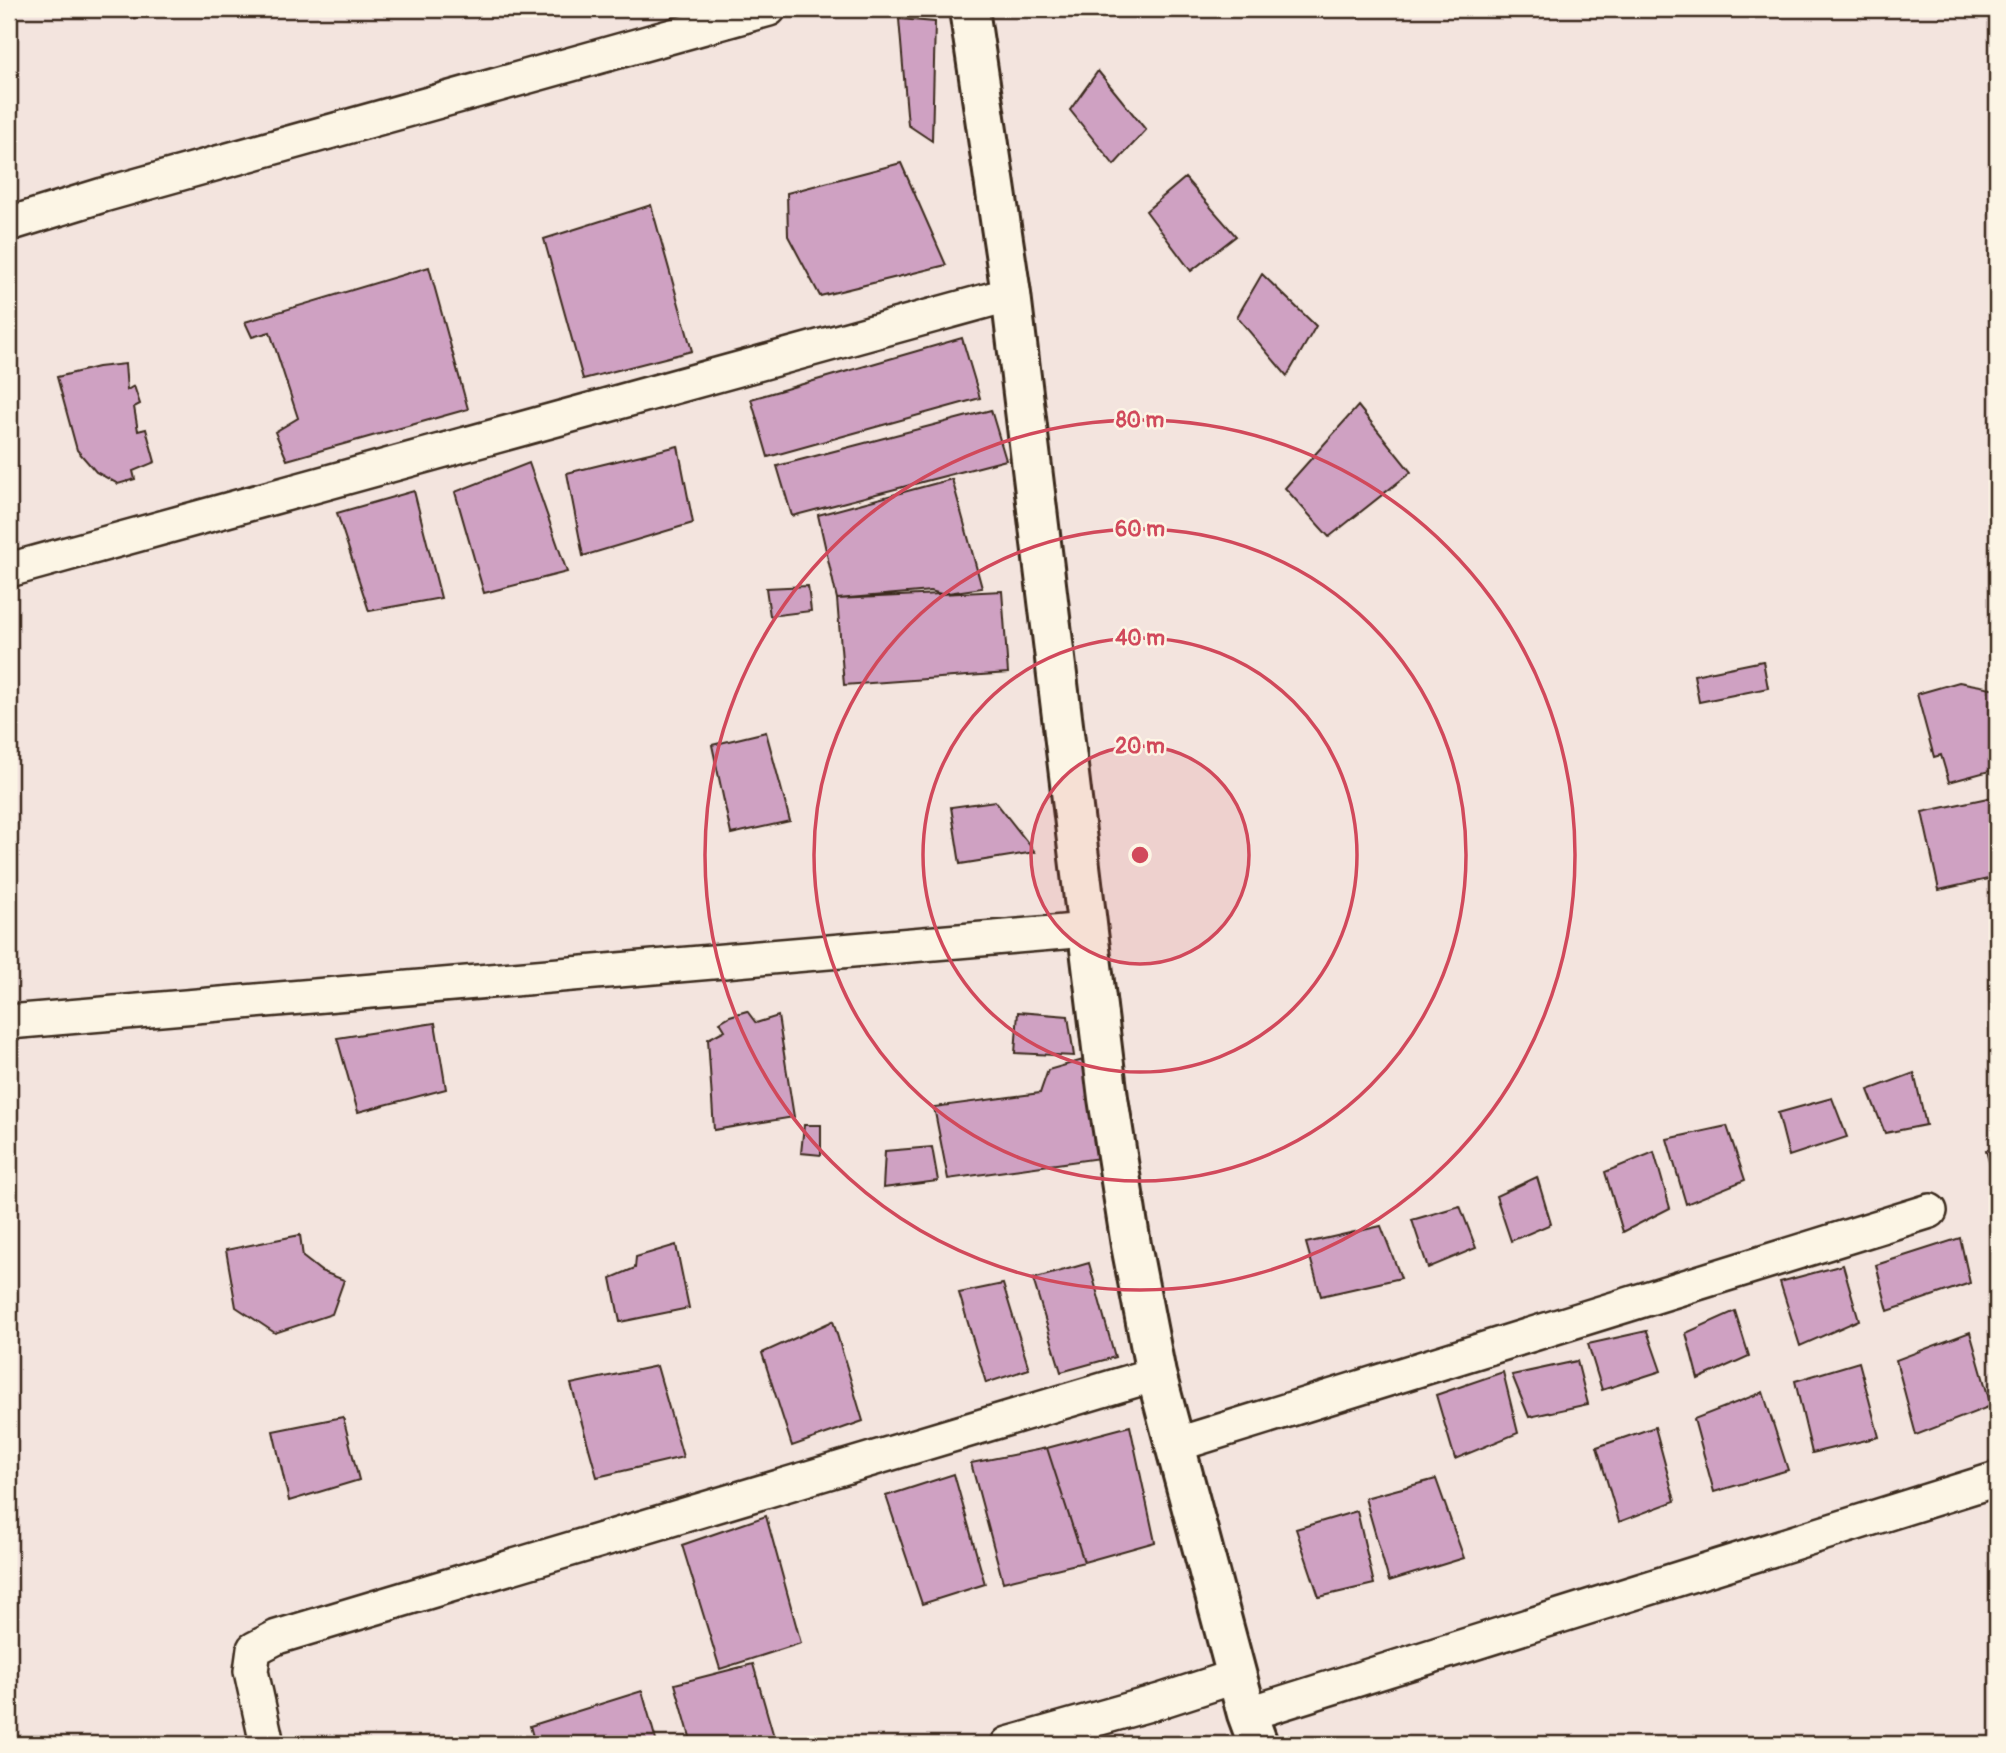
<svg xmlns="http://www.w3.org/2000/svg" width="2006" height="1753" viewBox="0 0 2006 1753" font-family="Pangolin,sans-serif">
  <style>
    .building { fill: #cfa1c2; stroke: #3b2a1e; stroke-width: 2 }
    .lines { fill: none; stroke-linecap: round; stroke-linejoin: round }
    .street-casing { stroke: #3b2a1e; stroke-width: 38 }
    .secondary-casing { stroke: #3b2a1e; stroke-width: 44 }
    .street { stroke: #fcf5e5; stroke-width: 33 }
    .secondary { stroke: #fcf5e5; stroke-width: 38 }
    .ring { fill: none; stroke: #d1495b; stroke-width: 3.5 }
    .centre { fill: #d1495b; stroke: #fcf5e5; stroke-width: 3.5 }
    .ring-label { font-size: 21px; text-anchor: middle; font-weight: bold; fill: #d1495b; stroke: #fcf5e5; stroke-width: 5; stroke-linejoin: round; paint-order: stroke }
  </style>
  <rect width="100%" height="100%" fill="#f3e4de"/>
  <filter id="ink" filterUnits="userSpaceOnUse"><feTurbulence type="fractalNoise" baseFrequency=".0143" numOctaves="2"/><feDisplacementMap in="SourceGraphic" scale="14" xChannelSelector="R" yChannelSelector="G"/><feConvolveMatrix kernelMatrix="1 2 1 2 8 2 1 2 1" color-interpolation-filters="sRGB"/></filter>
  <g filter="url(#ink)">
    <path class="building" d="M131 9H163L134 18Z
      M899 19 935 22 932 141 908 125Z
      M1098 71 1146 130 1114 165 1070 110Z
      M901 163 946 265 820 296 788 236 787 193Z
      M1185 178 1236 236 1191 271 1146 211Z
      M651 205 692 351 583 379 544 239Z
      M429 267 468 409 287 460 275 432 298 418 270 332 252 337 245 322Z
      M1262 274 1316 326 1287 376 1237 317Z
      M962 338 980 398 768 457 751 399Z
      M125 364 127 390 134 386 140 404 134 407 138 431 146 429 155 462 133 471 135 479 118 484 96 472 77 450 57 377 98 367Z
      M1358 406 1411 472 1329 537 1285 488Z
      M991 410 1006 460 792 516 777 466Z
      M678 446 693 523 583 556 567 473Z
      M529 463 567 572 484 593 455 492Z
      M952 479 982 588 941 594 931 591 837 599 818 515Z
      M414 491 441 598 369 611 337 513Z
      M808 586 811 611 770 616 766 588Z
      M1002 591 1008 673 844 685 837 599Z
      M1763 661 1768 688 1699 702 1694 675Z
      M1959 682 1997 689V769L1949 782 1941 755 1934 757 1917 694Z
      M766 732 790 821 731 834 712 745Z
      M1997 796V877L1939 890 1922 812Z
      M995 801 1035 852 960 864 951 807Z
      M747 1011 756 1023 778 1016 794 1117 714 1130 708 1039 725 1030 720 1022 730 1016Z
      M1018 1012 1068 1016 1074 1056 1015 1053Z
      M435 1023 446 1089 358 1112 337 1038Z
      M1083 1060 1100 1158 948 1179 934 1107 1040 1093 1048 1070Z
      M1914 1073 1926 1125 1885 1133 1868 1090Z
      M1832 1098 1847 1137 1789 1156 1778 1113Z
      M804 1125H821V1155L801 1153Z
      M1727 1126 1745 1180 1686 1204 1667 1139Z
      M932 1147 938 1181 883 1188 885 1151Z
      M1997 1148V1193L1986 1150Z
      M1654 1152 1670 1208 1623 1232 1605 1172Z
      M1537 1177 1551 1224 1511 1241 1496 1196Z
      M1460 1206 1476 1248 1428 1268 1412 1220Z
      M1381 1226 1401 1278 1321 1296 1306 1243Z
      M300 1235 303 1257 321 1271 344 1280 332 1314 275 1333 236 1307 226 1250Z
      M1960 1238 1970 1283 1888 1311 1876 1265Z
      M676 1245 689 1308 620 1322 611 1278 635 1268 636 1257Z
      M1089 1263 1115 1357 1061 1372 1033 1279Z
      M1843 1265 1859 1320 1800 1346 1780 1282Z
      M1003 1284 1029 1369 986 1383 959 1293Z
      M1735 1311 1749 1356 1698 1379 1686 1333Z
      M833 1321 863 1421 792 1446 762 1353Z
      M1647 1331 1661 1371 1602 1390 1588 1344Z
      M1970 1332 1991 1406 1916 1435 1896 1360Z
      M1577 1361 1588 1404 1529 1417 1512 1375Z
      M1859 1362 1879 1437 1812 1453 1795 1381Z
      M657 1366 683 1457 597 1477 571 1384Z
      M1503 1372 1518 1433 1455 1459 1436 1395Z
      M1763 1392 1788 1470 1714 1492 1694 1419Z
      M343 1417 359 1480 289 1501 273 1431Z
      M1130 1426 1155 1542 1084 1562 1047 1448Z
      M1655 1427 1675 1501 1619 1522 1597 1447Z
      M1047 1448 1084 1562 1003 1582 971 1463Z
      M954 1474 985 1584 922 1604 886 1496Z
      M1436 1479 1464 1558 1389 1581 1365 1498Z
      M1357 1511 1374 1584 1319 1597 1296 1529Z
      M766 1516 801 1643 720 1669 682 1545Z
      M753 1664 776 1744H692L675 1684Z
      M642 1691 657 1744H535L530 1726Z"/>
    <g class="lines">
      <defs>
        <path id="street" d="M9 224 103 195 769 9
          M9 570 1011 294
          M9 1022 1087 930
          M1175 1445 1930 1211
          M1247 1714 1997 1479
          M267 1744 251 1671 254 1649 277 1637 1156 1374
          M1008 1744 1160 1701 1237 1676"/>
        <path id="secondary" d="M969 9 1011 294 1108 1098 1131 1245 1156 1374 1247 1714 1258 1744"/>
      </defs>
      <use href="#street" class="street-casing"/>
      <use href="#secondary" class="secondary-casing"/>
      <use href="#street" class="street"/>
      <use href="#secondary" class="secondary"/>
    </g>
  </g>
  <circle cx="1140" cy="855" r="109" fill="#d1495b" fill-opacity=".12"/>
  <g class="ring">
    <circle cx="1140" cy="855" r="109"/>
    <circle cx="1140" cy="855" r="217"/>
    <circle cx="1140" cy="855" r="326"/>
    <circle cx="1140" cy="855" r="435"/>
  </g>
  <circle cx="1140" cy="855" r="10" class="centre"/>
  <g class="ring-label">
    <text x="1140" y="427">80 m</text>
    <text x="1140" y="536">60 m</text>
    <text x="1140" y="645">40 m</text>
    <text x="1140" y="753">20 m</text>
  </g>
  <rect width="2006" height="1753" fill="none" stroke="#fcf5e5" stroke-width="35"/>
  <rect x="18" y="18" width="1971" height="1718" fill="none" stroke="#3b2a1e" stroke-width="2.5" filter="url(#ink)"/>
</svg>
